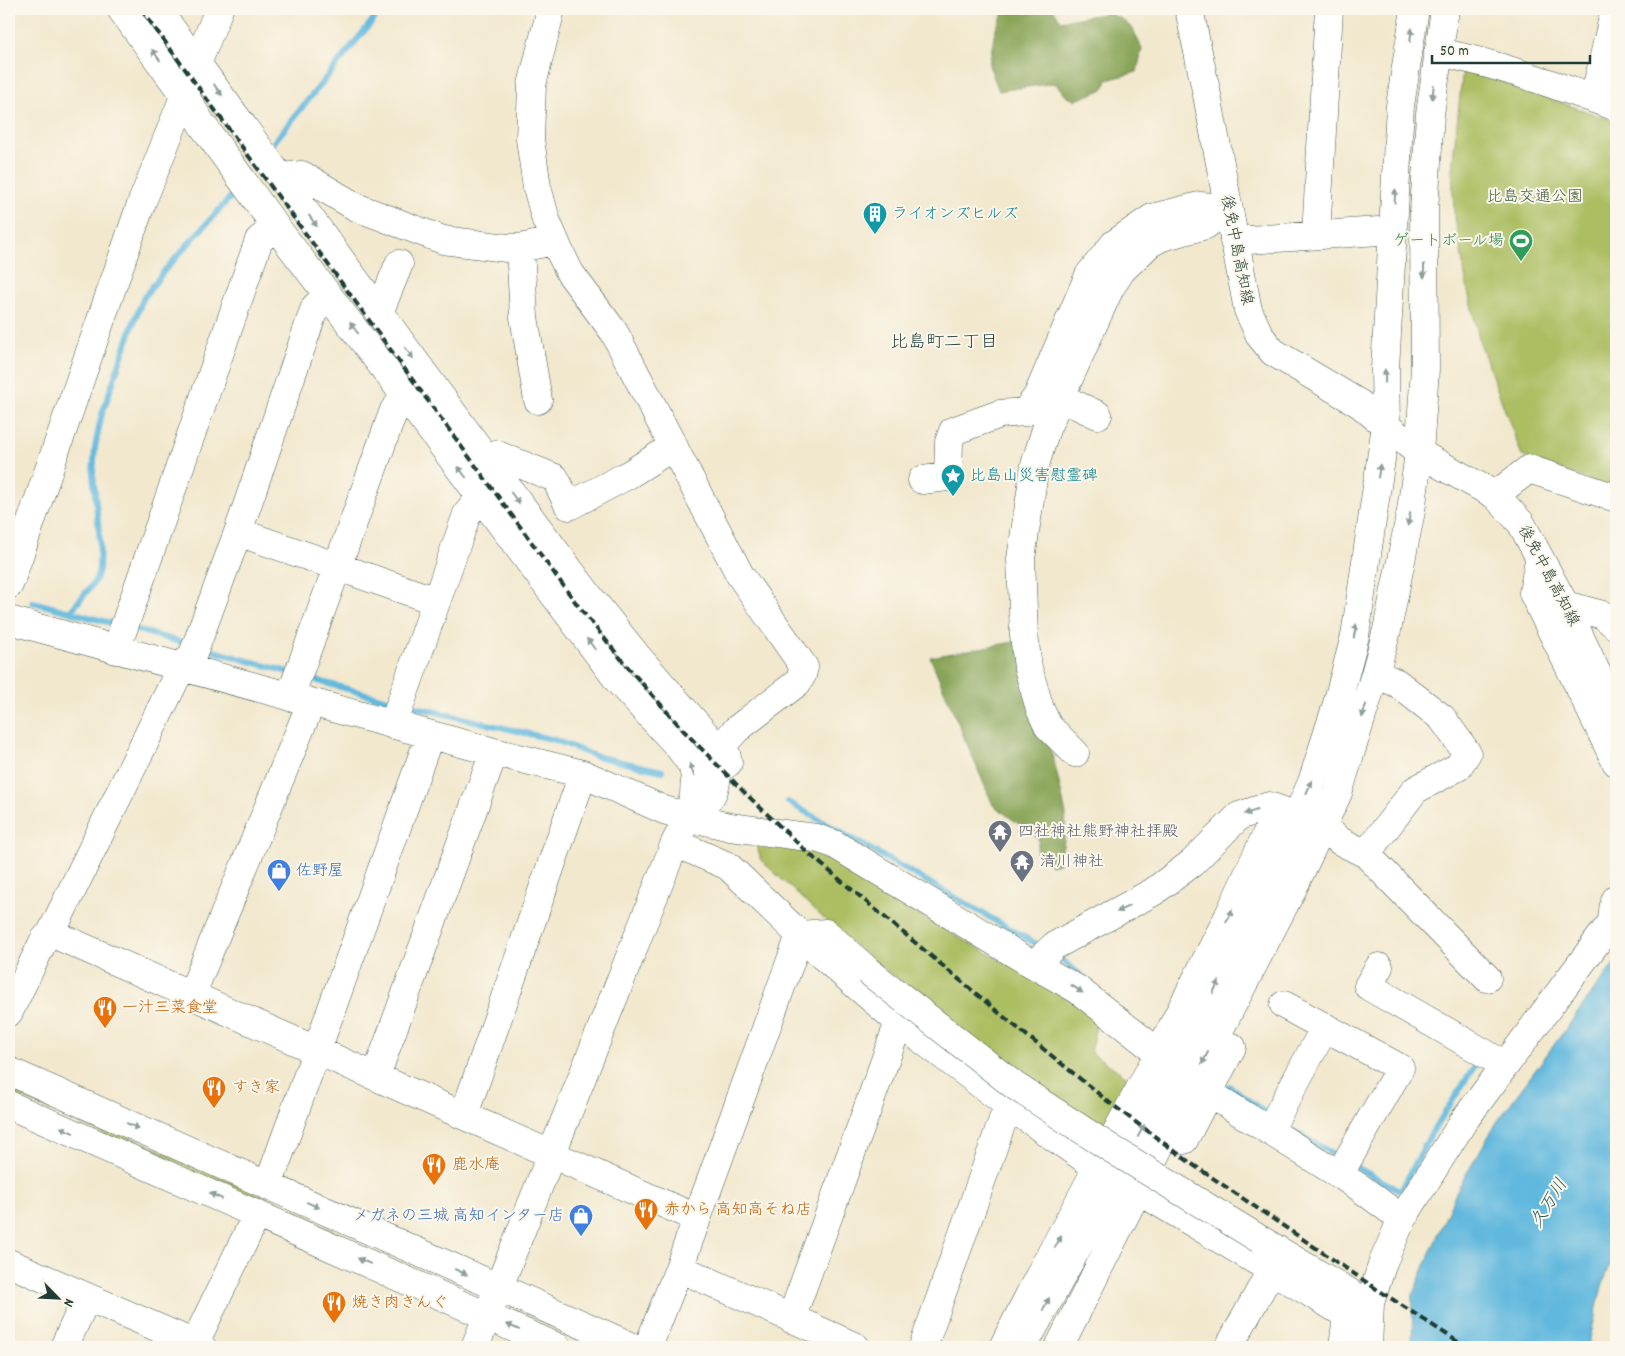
<svg xmlns="http://www.w3.org/2000/svg" width="1625" height="1356" viewBox="0 0 1625 1356" font-family="Dekko,'Klee One',sans-serif">
  <style>
    .green { fill: #acbe62; stroke: #667e4b }
    .forest { fill: #89a558; stroke: #547146 }
    .water { fill: #61b8de; stroke: #407a89 }
    .lines { fill: none; stroke-linecap: round; stroke-linejoin: round }
    .stream { stroke: #61b8de; stroke-width: 6 }
    .minor-casing { stroke: #3f574b; stroke-width: 29 }
    .major-casing { stroke: #3f574b; stroke-width: 29 }
    .minor { stroke: #fff; stroke-width: 28 }
    .major { stroke: #fff; stroke-width: 28 }
    .rail { stroke: #1f3d34; stroke-width: 4; stroke-dasharray: 8 4; stroke-linecap: butt }
    .minor-bridge-casing { stroke: #3f574b; stroke-width: 29; stroke-linecap: butt }
    .minor-bridge { stroke: #fff; stroke-width: 28 }
    .oneway { fill: #8f9e9a }
    .labels { text-anchor: middle; dominant-baseline: central; stroke-width: 4; stroke-linejoin: round; paint-order: stroke }
    .park-label { font-size: 16px; fill: #425d40; stroke: #fbf7ec }
    .culture-label { font-size: 16px; fill: #0d838f; stroke: #fbf7ec; text-anchor: start }
    .leisure-label { font-size: 16px; fill: #27864d; stroke: #fbf7ec; text-anchor: end }
    .street-label { font-size: 16px; fill: #1f3d34; stroke: #fbf7ec }
    .worship-label { font-size: 16px; fill: #5b616d; stroke: #fbf7ec; text-anchor: start }
    .shop-label { font-size: 16px; fill: #366cbe; stroke: #fbf7ec; text-anchor: start }
    .food-label { font-size: 16px; fill: #c56008; stroke: #fbf7ec; text-anchor: start }
    .neighbourhood-label { font-size: 18px; fill: #1f3d34; stroke: #fbf7ec }
    .water-label { font-size: 18px; font-style: italic; fill: #305c5e; stroke: #fbf7ec }
  </style>
  <rect width="100%" height="100%" fill="#fbf7ec"/>
  <filter id="ink" filterUnits="userSpaceOnUse"><feTurbulence type="fractalNoise" baseFrequency=".02" numOctaves="2"/><feDisplacementMap in="SourceGraphic" scale="10" xChannelSelector="R" yChannelSelector="G"/><feConvolveMatrix kernelMatrix="1 2 1 2 8 2 1 2 1" color-interpolation-filters="sRGB"/></filter>
  <filter id="wash" filterUnits="userSpaceOnUse"><feTurbulence type="fractalNoise" baseFrequency=".0096" numOctaves="4" result="noise"/><feDisplacementMap in="SourceGraphic" scale="20" xChannelSelector="R" yChannelSelector="G"/><feGaussianBlur stdDeviation="1.12" result="paint"/><feColorMatrix in="noise" values="0 0 0 0 0 0 0 0 0 0 0 0 0 0 0 0 0 1.4 0 .05"/><feComposite in="paint" operator="in"/></filter>
  <g filter="url(#wash)">
    <rect width="100%" height="100%" fill="#f2e8ce"/>
    <path class="green" d="M1463 68 1616 122V489L1522 456 1480 343 1467 287 1454 212 1452 169Z
      M764 839 816 849 892 893 891 900 1011 966 1070 996 1098 1018 1090 1052 1132 1080 1103 1130 1051 1098 841 935 761 860 757 845Z
      M9 1084 305 1214 342 1236 336 1238 9 1092Z"/>
    <path class="forest" d="M1005 9H1053L1061 21 1108 13 1120 18 1133 29 1142 49 1137 72 1107 80 1104 89 1076 100 1067 97 1055 83 999 91 989 65 995 31Z
      M1019 641 1037 711 1054 760 1066 815 1064 841 1059 863 1051 865 1036 854 1039 839 993 805 930 657Z"/>
    <path class="water" d="M1616 961V1250L1602 1286 1588 1347H1412L1413 1294 1457 1190 1497 1122Z"/>
    <g class="lines">
      <path class="stream" d="M274 142 382 9
        M33 602 118 625
        M70 612 93 584 97 577 99 569 100 541 93 474 95 448 101 417 133 324 143 299 164 271 236 191
        M130 628 191 645
        M203 648 292 673
        M304 677 395 702
        M407 705 555 740 595 756 662 771
        M788 802 1040 946
        M1058 957 1087 980
        M1229 1086 1264 1112
        M1296 1132 1340 1158
        M1354 1166 1401 1191 1431 1134 1478 1061"/>
    </g>
  </g>
  <g filter="url(#ink)">
    <g class="lines">
      <defs>
        <path id="minor" d="M121 9 184 95 201 123 276 227 406 397 620 683 678 746 692 765 695 776 694 795 688 817 675 843 475 1347
          M157 9 499 476 589 596 637 656 706 735C717 750 722 784 708 800 704 805 698 809 693 813
          M551 9 532 85 530 139 537 187 546 220 558 248 570 273 614 332 740 575 804 667 802 675 797 683 737 729 724 743 728 763 721 767
          M1438 52C1499 64 1558 86 1616 107
          M1594 99 1615 9
          M281 177 302 175 356 207 443 240 507 248H520L554 241
          M1316 235 1329 9
          M1234 241 1393 230
          M520 248 524 317 538 400
          M379 313 399 264
          M1061 398 1098 415
          M487 460 495 454 555 478 569 506 628 475 674 446
          M922 480 948 477 949 442 953 431 1000 414 1025 412 1037 397 1089 275 1114 244 1152 218 1199 206 1228 208
          M1495 495 1529 469 1616 498
          M238 532 436 601
          M1539 560 1533 593 1616 762
          M9 585 140 207 219 9
          M1565 605 1603 615 1616 626
          M9 620 494 752 583 774 664 810 688 817 730 827 816 838 834 844 1022 958 1077 989 1159 1053
          M116 650 259 240 276 227
          M290 697 394 410 406 397
          M393 725 467 514 491 484
          M1075 753 1048 726 1040 709 1028 668 1024 635 1021 559 1035 465 1046 429 1110 288 1122 270 1149 244 1162 237 1206 225 1228 208
          M675 843 728 866 819 953 899 1022 1008 1105 1098 1168
          M1366 854 1415 790 1458 767 1467 753 1442 718 1397 683 1375 674
          M51 933C266 1029 481 1123 696 1218
          M1035 964 1054 946 1153 892 1192 863 1239 816 1269 806 1297 816 1323 827 1340 841 1366 854 1487 978
          M1379 967 1368 986 1505 1065
          M191 996 311 703
          M1284 1005 1400 1068 1339 1175
          M9 1012 44 940 51 933 181 668 193 654 238 532 315 307 328 295
          M9 1071 633 1347
          M376 1076 494 752
          M1209 1093 1359 1187 1402 1219
          M9 1105 557 1347
          M464 1115 583 774
          M1269 1131 1325 1027
          M1184 1140 1232 1047
          M268 1186 430 735
          M1153 1199 1347 1315 1343 1347
          M1261 1240 1352 1294 1347 1315
          M9 1263 202 1347
          M791 1319 899 1022
          M64 1347 87 1297
          M193 1347 257 1214
          M648 1347 679 1268
          M856 1347 679 1268 800 935 826 933 868 971
          M923 1347 1008 1105
          M1003 1347 1039 1276 1159 1053 1228 917 1268 831 1297 816
          M1023 1347 1188 1045 1269 880 1312 782 1337 704 1355 636 1386 425
          M1059 1347 1179 1108 1292 890 1338 793 1375 674 1387 630 1411 511 1419 453
          M1229 1347 1272 1269
          M1368 1347 1370 1303 1383 1262 1402 1219 1463 1122 1611 923C1614 915 1612 906 1616 899"/>
        <path id="major" d="M1189 9 1207 95 1248 310 1260 336 1273 352 1360 404 1419 453 1495 495 1521 523 1565 605 1616 714
          M1386 425 1385 369 1400 106 1415 9
          M1419 453 1425 369 1424 211 1430 114 1445 9"/>
      </defs>
      <use href="#minor" class="minor-casing"/>
      <use href="#major" class="major-casing"/>
      <use href="#minor" class="minor"/>
      <use href="#major" class="major"/>
      <path class="rail" d="M141 9 579 607 626 665 683 730 746 794 808 853 1004 1017 1110 1103 1192 1164 1372 1286 1466 1347"/>
      <defs>
        <path id="minor-bridge" d="M868 971 1015 1086 1110 1148 1261 1240"/>
      </defs>
      <use href="#minor-bridge" class="minor-bridge-casing"/>
      <use href="#minor-bridge" class="minor-bridge"/>
    </g>
    <defs><path id="oneway-solid" d="M-6-.8H1V-3.2L6.5 0L1 3.2V.8H-6Z" transform="scale(1.25)"/></defs>
    <g class="oneway">
      <use href="#oneway-solid" transform="translate(1411 35) rotate(-82)"/>
      <use href="#oneway-solid" transform="translate(156 55) rotate(-126)"/>
      <use href="#oneway-solid" transform="translate(218 90) rotate(54)"/>
      <use href="#oneway-solid" transform="translate(1433 92) rotate(97)"/>
      <use href="#oneway-solid" transform="translate(1395 196) rotate(-86)"/>
      <use href="#oneway-solid" transform="translate(313 221) rotate(54)"/>
      <use href="#oneway-solid" transform="translate(1424 271) rotate(90)"/>
      <use href="#oneway-solid" transform="translate(354 328) rotate(-127)"/>
      <use href="#oneway-solid" transform="translate(409 353) rotate(54)"/>
      <use href="#oneway-solid" transform="translate(1385 376) rotate(-91)"/>
      <use href="#oneway-solid" transform="translate(1379 471) rotate(-82)"/>
      <use href="#oneway-solid" transform="translate(462 472) rotate(-127)"/>
      <use href="#oneway-solid" transform="translate(515 498) rotate(53)"/>
      <use href="#oneway-solid" transform="translate(1409 519) rotate(101)"/>
      <use href="#oneway-solid" transform="translate(1355 631) rotate(-80)"/>
      <use href="#oneway-solid" transform="translate(591 644) rotate(-127)"/>
      <use href="#oneway-solid" transform="translate(1364 711) rotate(107)"/>
      <use href="#oneway-solid" transform="translate(692 770) rotate(-110)"/>
      <use href="#oneway-solid" transform="translate(1309 787) rotate(-68)"/>
      <use href="#oneway-solid" transform="translate(1251 812) rotate(162)"/>
      <use href="#oneway-solid" transform="translate(1123 909) rotate(152)"/>
      <use href="#oneway-solid" transform="translate(1229 916) rotate(-64)"/>
      <use href="#oneway-solid" transform="translate(1216 987) rotate(-64)"/>
      <use href="#oneway-solid" transform="translate(1077 989) rotate(34)"/>
      <use href="#oneway-solid" transform="translate(1205 1058) rotate(117)"/>
      <use href="#oneway-solid" transform="translate(133 1126) rotate(24)"/>
      <use href="#oneway-solid" transform="translate(67 1130) rotate(-156)"/>
      <use href="#oneway-solid" transform="translate(1141 1131) rotate(-62)"/>
      <use href="#oneway-solid" transform="translate(216 1196) rotate(-156)"/>
      <use href="#oneway-solid" transform="translate(313 1205) rotate(24)"/>
      <use href="#oneway-solid" transform="translate(1058 1242) rotate(-61)"/>
      <use href="#oneway-solid" transform="translate(364 1261) rotate(-156)"/>
      <use href="#oneway-solid" transform="translate(461 1272) rotate(24)"/>
      <use href="#oneway-solid" transform="translate(1046 1304) rotate(-62)"/>
      <use href="#oneway-solid" transform="translate(513 1327) rotate(-156)"/>
    </g>
  </g>
  <defs>
    <symbol id="building-pin" viewBox="-11 -11 22 30"><path d="M0 17L-7.5 6A9.5 9.5 0 1 1 7.5 6Z" fill="#0f9aa8" stroke="#fbf7ec"/><path d="M-4-6H4V6H1V3H-1V6H-4ZM-2.5-4.3h1.7v1.8h-1.7ZM.8-4.3h1.7v1.8H.8ZM-2.5-1h1.7V.8h-1.7ZM.8-1h1.7V.8H.8Z" fill="#fff"/></symbol>
    <symbol id="stadium-pin" viewBox="-11 -11 22 30"><path d="M0 17L-7.5 6A9.5 9.5 0 1 1 7.5 6Z" fill="#2e9e5b" stroke="#fbf7ec"/><path d="M0-5a6.5 5 0 1 0 0 10a6.5 5 0 1 0 0-10ZM-3.5-1.8h7v3.6h-7Z" fill="#fff"/></symbol>
    <symbol id="sight-pin" viewBox="-11 -11 22 30"><path d="M0 17L-7.5 6A9.5 9.5 0 1 1 7.5 6Z" fill="#0f9aa8" stroke="#fbf7ec"/><path d="M0-6L1.8-2.2L6-1.7L2.9 1.2L3.7 5.4L0 3.3L-3.7 5.4L-2.9 1.2L-6-1.7L-1.8-2.2Z" fill="#fff"/></symbol>
    <symbol id="temple-pin" viewBox="-11 -11 22 30"><path d="M0 17L-7.5 6A9.5 9.5 0 1 1 7.5 6Z" fill="#6b7280" stroke="#fbf7ec"/><path d="M0-6L5-2H3V0L6.5 2.5H4V6H1.5V3h-3V6H-4V2.5H-6.5L-3 0V-2H-5Z" fill="#fff"/></symbol>
    <symbol id="shop-pin" viewBox="-11 -11 22 30"><path d="M0 17L-7.5 6A9.5 9.5 0 1 1 7.5 6Z" fill="#3f7fe0" stroke="#fbf7ec"/><path d="M-5-2.5h2.3a2.7 3.5 0 0 1 5.4 0H5L5.5 6h-11ZM-1.5-2.5h3a1.5 2.3 0 0 0-3 0Z" fill="#fff"/></symbol>
    <symbol id="restaurant-pin" viewBox="-11 -11 22 30"><path d="M0 17L-7.5 6A9.5 9.5 0 1 1 7.5 6Z" fill="#e8710a" stroke="#fbf7ec"/><path d="M-5-6h1v4h1v-4h1v4h1v-4h1v5L-1.5 .5V6h-2V.5L-5-1ZM5-6V6H3V1.5H1.5Q1.5-4 5-6Z" fill="#fff"/></symbol>
  </defs>
  <g fill-rule="evenodd">
    <use href="#building-pin" x="861" y="200" width="28" height="38"/>
    <use href="#stadium-pin" x="1507" y="227" width="28" height="38"/>
    <use href="#sight-pin" x="939" y="462" width="28" height="38"/>
    <use href="#temple-pin" x="986" y="818" width="28" height="38"/>
    <use href="#temple-pin" x="1008" y="848" width="28" height="38"/>
    <use href="#shop-pin" x="265" y="857" width="28" height="38"/>
    <use href="#restaurant-pin" x="91" y="994" width="28" height="38"/>
    <use href="#restaurant-pin" x="200" y="1074" width="28" height="38"/>
    <use href="#restaurant-pin" x="420" y="1151" width="28" height="38"/>
    <use href="#restaurant-pin" x="632" y="1196" width="28" height="38"/>
    <use href="#shop-pin" x="567" y="1202" width="28" height="38"/>
    <use href="#restaurant-pin" x="320" y="1289" width="28" height="38"/>
  </g>
  <g class="labels">
    <g class="park-label">
      <text x="1535" y="197">比島交通公園</text>
    </g>
    <g class="culture-label">
      <text x="892" y="214">ライオンズヒルズ</text>
      <text x="970" y="476">比島山災害慰霊碑</text>
    </g>
    <g class="leisure-label">
      <text x="1504" y="241">ゲートボール場</text>
    </g>
    <g class="street-label">
      <text transform="translate(1236 250) rotate(79)">後免中島高知線</text>
      <text transform="translate(1548 576) rotate(62)">後免中島高知線</text>
    </g>
    <g class="worship-label">
      <text x="1018" y="832">四社神社熊野神社拝殿</text>
      <text x="1040" y="862">清川神社</text>
    </g>
    <g class="shop-label">
      <text x="296" y="871">佐野屋</text>
      <text x="564" y="1216" text-anchor="end">メガネの三城 高知インター店</text>
    </g>
    <g class="food-label">
      <text x="122" y="1008">一汁三菜食堂</text>
      <text x="232" y="1088">すき家</text>
      <text x="452" y="1165">鹿水庵</text>
      <text x="664" y="1210">赤から 高知高そね店</text>
      <text x="352" y="1303">焼き肉きんぐ</text>
    </g>
    <g class="neighbourhood-label">
      <text x="944" y="343">比島町二丁目</text>
    </g>
    <g class="water-label">
      <text transform="translate(1550 1204) rotate(-58)">久万川</text>
    </g>
  </g>
  <rect width="1625" height="1356" fill="none" stroke="#fbf7ec" stroke-width="30"/>
  <g transform="translate(58 1298) rotate(114)" stroke="#fbf7ec" stroke-width="4" paint-order="stroke">
  <path d="M0-4L9 19L0 12L-9 19Z" fill="#1f3d34"/>
  <text y="-8" font-size="14" font-weight="bold" text-anchor="middle" fill="#1f3d34">N</text>
  </g>
  <path d="M1432 55v8h158v-8" fill="none" stroke="#1f3d34" stroke-width="2.5"/>
  <text x="1440" y="55" font-size="15" fill="#1f3d34" stroke="#fbf7ec" stroke-width="4" paint-order="stroke">50 m</text>
</svg>
